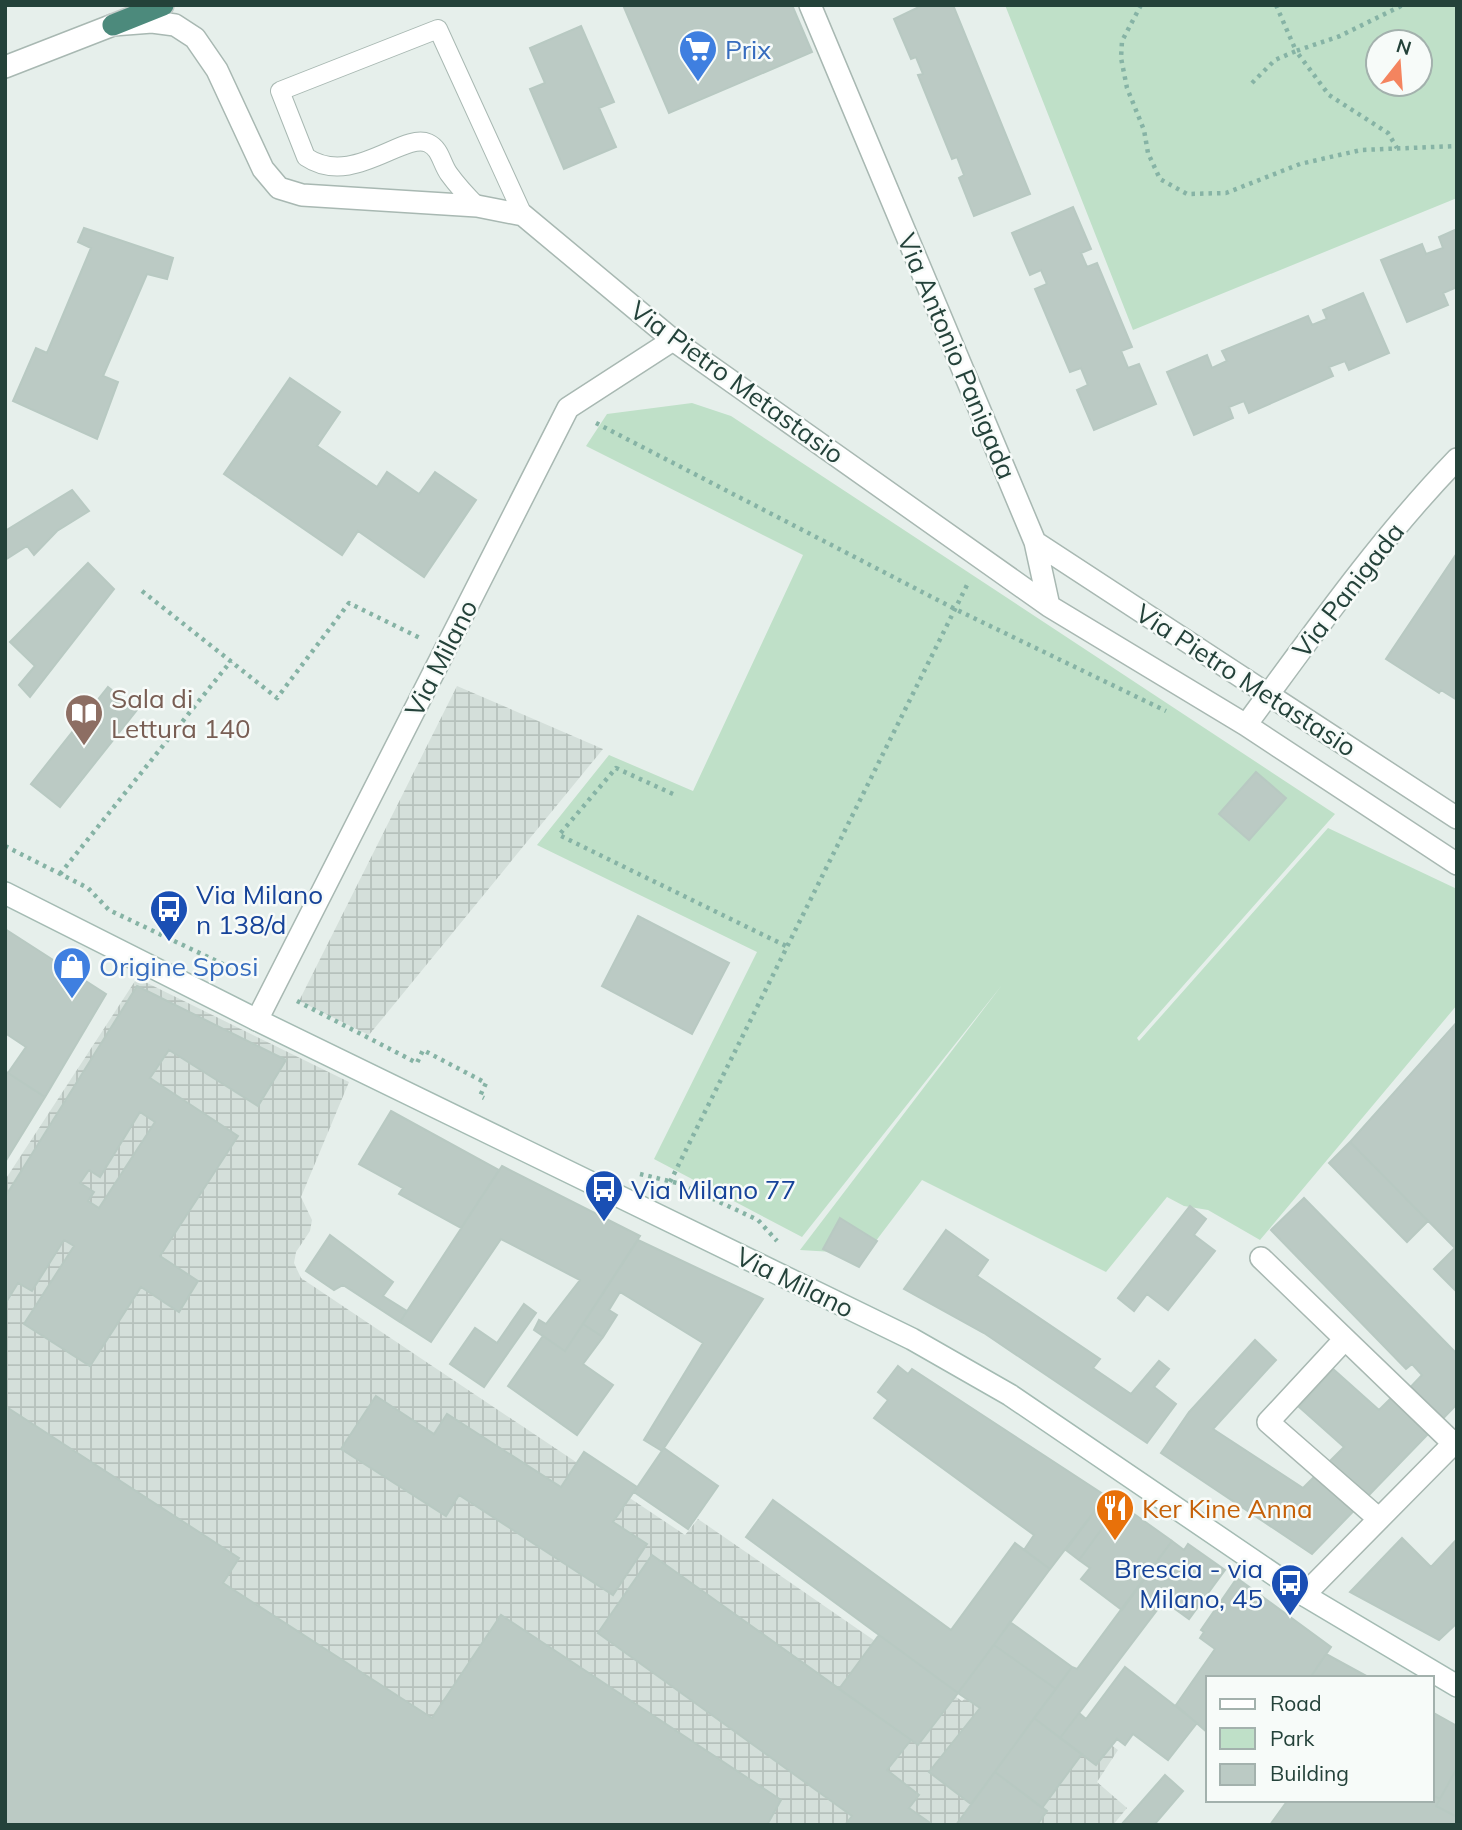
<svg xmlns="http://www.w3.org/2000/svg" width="1462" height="1830" viewBox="0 0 1462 1830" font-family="Mulish,sans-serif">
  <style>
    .industrial { fill: url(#industrial-grid) }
    .green { fill: #bfe0c8; fill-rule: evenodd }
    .building { fill: #bbcac4; stroke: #b8c9c2; stroke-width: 2; fill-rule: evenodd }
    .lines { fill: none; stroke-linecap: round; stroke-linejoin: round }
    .service-casing { stroke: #a8b8b2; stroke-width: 20 }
    .minor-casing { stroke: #a8b8b2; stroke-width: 24 }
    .secondary-casing { stroke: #a4bbb3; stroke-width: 24 }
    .trunk-casing { stroke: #c2cac8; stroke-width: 24 }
    .path { stroke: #86b3a5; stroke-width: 4.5; stroke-dasharray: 3.5 5; stroke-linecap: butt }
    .service { stroke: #fff; stroke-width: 18 }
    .minor { stroke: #fff; stroke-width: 21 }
    .secondary { stroke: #fff; stroke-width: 21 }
    .trunk { stroke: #4c8a7c; stroke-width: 21 }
    .labels { text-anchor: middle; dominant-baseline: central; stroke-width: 5; stroke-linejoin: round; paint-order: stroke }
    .shop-label { font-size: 26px; fill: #366cbe; stroke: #f7fbf9; text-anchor: start }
    .street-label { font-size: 26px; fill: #24423a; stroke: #f7fbf9 }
    .education-label { font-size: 26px; fill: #785e54; stroke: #f7fbf9; text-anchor: start }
    .transit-label { font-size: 26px; fill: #164399; stroke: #f7fbf9; text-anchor: start }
    .food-label { font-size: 26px; fill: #c56008; stroke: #f7fbf9; text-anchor: start }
  </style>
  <defs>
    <pattern id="industrial-grid" width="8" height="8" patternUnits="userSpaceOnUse" patternTransform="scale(1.75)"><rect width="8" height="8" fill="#d4dfda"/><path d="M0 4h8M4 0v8" fill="none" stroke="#b6c1bc"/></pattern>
  </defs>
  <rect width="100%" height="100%" fill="#e6efeb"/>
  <path class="industrial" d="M457 686 603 749 369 1035 299 1001Z
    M137 978 349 1082 301 1197 312 1220 310 1231 296 1252 294 1263 301 1278 685 1535 698 1519 962 1701 1002 1665 1118 1750 1097 1782 1127 1808 1113 1825H5V1180Z"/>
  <path class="green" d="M1005 5H1457V198L1133 330ZM1378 42H1420V84H1378Z
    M692 403 731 416 1335 814 1137 1038 1139 1041 1328 828 1457 889V1005L1260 1240 1208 1210 1184 1206 1167 1197 1106 1272 922 1180 866 1254 800 1250 1002 985 802 1237 654 1159 757 952 537 845 609 755 693 791 803 555 586 446 607 414Z"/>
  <path class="building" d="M623 5H792L812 52 669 113Z
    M923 5H953L1030 194 974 216 959 178 964 175 957 157 952 159 918 75 923 74 916 57 911 59 894 19Z
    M581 26 614 102 599 108 616 147 564 169 530 89 545 83 530 48Z
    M1073 207 1091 249 1081 253 1087 267 1097 263 1132 347 1121 351 1128 368 1139 364 1156 404 1094 430 1077 390 1088 385 1081 368 1070 372 1035 289 1047 284 1041 270 1030 275 1012 233Z
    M84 228 173 258 167 279 147 274 103 376 118 382 97 439 13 401 36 348 47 353 91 248 78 242Z
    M1457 229V287L1443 293 1448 305 1407 322 1381 260 1422 244 1426 254 1443 248 1439 237Z
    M1363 293 1389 353 1349 370 1345 361 1329 367 1333 376 1249 413 1244 401 1229 407 1233 418 1194 435 1167 372 1207 355 1212 368 1227 361 1222 351 1308 316 1312 325 1327 319 1323 310Z
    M290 378 340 412 317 446 377 487 387 472 419 494 435 472 476 500 424 577 358 531 342 555 224 474Z
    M72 490 89 511 57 531 34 555 27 546 5 560V531Z
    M1457 553V700L1441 690 1439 693 1386 659Z
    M88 563 114 589 30 697 19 685 35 666 10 642Z
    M108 687 137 710 60 807 31 784Z
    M1256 772 1286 798 1249 840 1219 814Z
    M638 916 729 963 692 1034 602 986Z
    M5 929 106 994 45 1097 8 1073 26 1047 5 1033Z
    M137 986 286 1060 258 1106 169 1050 150 1078 238 1136 160 1256 198 1281 179 1312 141 1287 90 1366 24 1324 74 1246 64 1240 32 1291 18 1283 5 1304V1197ZM140 1112 155 1122 99 1208 88 1201 94 1192 80 1183 89 1170 100 1177Z
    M1457 1022V1250L1350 1142Z
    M5 1071 45 1097 5 1162Z
    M391 1111 499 1170 461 1228 399 1194 403 1188 359 1164Z
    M1350 1142 1428 1221 1407 1242 1329 1163Z
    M502 1166 640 1236 565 1351 534 1330 539 1320 546 1324 580 1280 501 1239 431 1342 400 1322Z
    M1304 1198 1457 1354V1404L1312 1554 1161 1453 1189 1412 1255 1340 1276 1360 1213 1429 1303 1488 1344 1447 1299 1407 1333 1369 1379 1410 1399 1390 1404 1394 1422 1375 1412 1364 1406 1369 1271 1230Z
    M1190 1206 1206 1219 1194 1235 1215 1251 1168 1310 1147 1294 1134 1311 1118 1298Z
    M840 1218 877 1241 859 1267 823 1249Z
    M946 1230 988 1260 977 1276 1100 1359 1093 1368 1131 1394 1159 1361 1169 1369 1154 1387 1176 1404 1147 1443 984 1333 904 1289Z
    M330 1235 393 1282 383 1296 407 1311 400 1322 343 1285 334 1290 306 1271Z
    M638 1240 763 1299 662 1451 644 1440 703 1343 620 1292 609 1310 617 1315 603 1337 583 1324Z
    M1455 1248 1457 1250V1292L1434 1269Z
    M524 1304 536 1313 484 1387 450 1364 475 1328 497 1343Z
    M583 1324 603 1337 583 1364 613 1385 577 1435 508 1386 543 1336 565 1351Z
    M898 1366 908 1374 912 1369 1106 1496 1050 1569 1024 1550 1034 1535 874 1418 888 1400 878 1392Z
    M376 1396 434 1434 447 1414 561 1487 584 1452 637 1487 613 1522 647 1544 613 1595 459 1495 446 1516 341 1449Z
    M5 1406 239 1558 223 1583 432 1718 501 1615 781 1800 767 1825H5Z
    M664 1448 718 1486 688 1529 634 1492Z
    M1106 1496 1120 1504 1079 1560 1066 1550Z
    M773 1500 951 1630 1015 1543 1050 1569 958 1693 746 1537Z
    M1120 1504 1172 1541 1122 1610 1081 1579 1090 1568 1079 1560Z
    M1402 1538 1431 1567 1457 1539V1623L1439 1640 1350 1592Z
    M1172 1541 1184 1550 1188 1544 1225 1570 1189 1619 1164 1601 1060 1738 1034 1718 1072 1667 1077 1669Z
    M652 1555 911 1740 887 1770 919 1795 909 1808 933 1825H845L852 1816 598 1633Z
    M1237 1578 1331 1647 1310 1678H1208V1733L1176 1705 1215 1649 1200 1638 1204 1632 1201 1630Z
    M1010 1622 1072 1667 1056 1689 994 1645Z
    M879 1635 958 1693 918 1745 839 1689Z
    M994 1645 1056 1689 971 1804 929 1772 980 1708 958 1693Z
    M1326 1654 1370 1678H1310Z
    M1125 1667 1197 1723 1168 1760 1133 1734 1125 1745 1117 1739 1096 1765 1060 1738 1079 1713 1086 1719Z
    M1432 1712 1457 1726V1768L1440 1799 1432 1795Z
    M1034 1718 1082 1754 1042 1808 995 1772Z
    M1457 1768V1817L1436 1806Z
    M995 1772 1047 1811 1037 1825H956Z
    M1165 1775 1183 1791 1154 1825H1121Z
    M1432 1795 1440 1799 1436 1806 1457 1817V1825H1270L1288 1800H1432Z"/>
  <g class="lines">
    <defs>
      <path id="service" d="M477 206C467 196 457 185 449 174 441 163 441 149 428 143 403 132 352 188 306 157L280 91 438 29 523 215"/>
      <path id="minor" d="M810 5 1035 542 1049 606
        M5 67 113 25 152 22 175 25 195 38 217 70 263 169 279 188 302 195 477 206 523 215 673 340 1049 606 1246 725 1457 864
        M1035 542 1457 818
        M1246 725C1313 634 1378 541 1457 459
        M257 1020 568 408 673 340
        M1261 1258 1453 1443
        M1345 1339 1268 1422 1379 1519
        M1304 1595 1457 1440"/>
      <path id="secondary" d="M5 893 257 1020 912 1339 1010 1395 1304 1595 1457 1686"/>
      <path id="trunk" d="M113 25 163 5"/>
    </defs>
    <use href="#service" class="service-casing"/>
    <use href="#minor" class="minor-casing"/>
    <use href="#secondary" class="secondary-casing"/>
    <use href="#trunk" class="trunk-casing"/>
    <path class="path" d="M1141 5 1122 41 1121 58 1127 88 1144 130 1148 153 1160 179 1187 194 1226 193 1300 164 1361 150 1457 146
      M1276 5 1296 51 1340 36 1403 5
      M1252 83 1275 60 1296 51 1329 95 1388 133 1397 148
      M596 423 955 609 1166 711
      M142 591 277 698 349 603 422 639
      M673 794 616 768 559 835 786 946
      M5 846 88 888 109 910 248 976
      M60 874 231 661
      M297 1001 417 1063 423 1050 486 1083 480 1096 484 1098
      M640 1174 681 1184 758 1220 777 1241
      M670 1182 969 581"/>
    <use href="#service" class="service"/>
    <use href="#minor" class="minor"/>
    <use href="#secondary" class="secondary"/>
    <use href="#trunk" class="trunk"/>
  </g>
  <defs>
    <symbol id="supermarket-pin" viewBox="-11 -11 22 30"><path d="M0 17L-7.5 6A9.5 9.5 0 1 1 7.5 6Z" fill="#3f7fe0" stroke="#f7fbf9"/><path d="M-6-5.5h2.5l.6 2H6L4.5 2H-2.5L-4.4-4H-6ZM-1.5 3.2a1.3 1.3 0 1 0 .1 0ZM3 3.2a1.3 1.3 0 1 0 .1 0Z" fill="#fff"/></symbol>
    <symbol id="library-pin" viewBox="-11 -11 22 30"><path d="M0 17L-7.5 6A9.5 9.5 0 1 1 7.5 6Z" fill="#8d6e63" stroke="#f7fbf9"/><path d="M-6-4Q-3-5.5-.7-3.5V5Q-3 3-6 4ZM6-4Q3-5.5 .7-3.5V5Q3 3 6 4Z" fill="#fff"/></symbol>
    <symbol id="bus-pin" viewBox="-11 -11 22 30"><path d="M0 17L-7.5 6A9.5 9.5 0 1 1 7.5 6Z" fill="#1a4fb4" stroke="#f7fbf9"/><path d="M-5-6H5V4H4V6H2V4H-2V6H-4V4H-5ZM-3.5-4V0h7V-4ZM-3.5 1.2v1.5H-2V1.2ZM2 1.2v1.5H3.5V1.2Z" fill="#fff"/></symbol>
    <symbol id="shop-pin" viewBox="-11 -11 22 30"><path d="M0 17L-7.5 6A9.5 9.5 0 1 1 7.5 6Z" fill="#3f7fe0" stroke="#f7fbf9"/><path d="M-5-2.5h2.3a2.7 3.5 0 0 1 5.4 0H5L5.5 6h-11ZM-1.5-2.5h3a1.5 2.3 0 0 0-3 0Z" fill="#fff"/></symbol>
    <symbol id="restaurant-pin" viewBox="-11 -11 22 30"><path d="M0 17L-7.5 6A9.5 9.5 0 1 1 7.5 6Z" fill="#e8710a" stroke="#f7fbf9"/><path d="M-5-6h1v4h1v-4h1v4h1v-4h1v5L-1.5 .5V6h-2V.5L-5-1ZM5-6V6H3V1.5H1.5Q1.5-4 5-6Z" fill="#fff"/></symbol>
  </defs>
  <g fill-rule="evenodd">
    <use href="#supermarket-pin" x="676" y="27" width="44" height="60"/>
    <use href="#library-pin" x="62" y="691" width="44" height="60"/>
    <use href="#bus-pin" x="147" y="887" width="44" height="60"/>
    <use href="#shop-pin" x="50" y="944" width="44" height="60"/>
    <use href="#bus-pin" x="582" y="1167" width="44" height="60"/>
    <use href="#restaurant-pin" x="1093" y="1486" width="44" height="60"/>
    <use href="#bus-pin" x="1268" y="1561" width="44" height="60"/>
  </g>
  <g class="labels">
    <g class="shop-label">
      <text x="725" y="49">Prix</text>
      <text x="99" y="966">Origine Sposi</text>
    </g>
    <g class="street-label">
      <text transform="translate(957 356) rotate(67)">Via Antonio Panigada</text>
      <text transform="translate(737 382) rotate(36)">Via Pietro Metastasio</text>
      <text transform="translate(1348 590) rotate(-52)">Via Panigada</text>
      <text transform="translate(441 658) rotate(-63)">Via Milano</text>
      <text transform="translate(1246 680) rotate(33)">Via Pietro Metastasio</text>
      <text transform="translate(795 1282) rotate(26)">Via Milano</text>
    </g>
    <g class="education-label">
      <text x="111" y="698">Sala di<tspan x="111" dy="30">Lettura 140</tspan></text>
    </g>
    <g class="transit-label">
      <text x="196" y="894">Via Milano<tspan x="196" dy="30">n 138/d</tspan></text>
      <text x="631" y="1189">Via Milano 77</text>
      <text x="1263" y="1568" text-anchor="end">Brescia - via<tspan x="1263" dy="30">Milano, 45</tspan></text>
    </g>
    <g class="food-label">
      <text x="1142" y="1508">Ker Kine Anna</text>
    </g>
  </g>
  <rect width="1462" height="1830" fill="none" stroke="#24423a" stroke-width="14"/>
  <rect x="1206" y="1676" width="228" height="126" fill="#f7fbf9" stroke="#a3b1ad" stroke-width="2"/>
  <rect x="1220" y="1699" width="35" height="10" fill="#ffffff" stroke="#a3b1ad" stroke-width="2"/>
  <text x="1270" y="1711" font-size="21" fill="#24423a">Road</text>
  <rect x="1220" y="1728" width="35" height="21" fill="#bfe0c8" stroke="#a3b1ad" stroke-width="2"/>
  <text x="1270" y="1746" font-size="21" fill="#24423a">Park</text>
  <rect x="1220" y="1764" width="35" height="21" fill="#bbcac4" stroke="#a3b1ad" stroke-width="2"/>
  <text x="1270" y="1781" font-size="21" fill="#24423a">Building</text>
  <g transform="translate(1399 63) rotate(17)"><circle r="33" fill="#f7fbf9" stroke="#a3b1ad" stroke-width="2"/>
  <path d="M0-5L12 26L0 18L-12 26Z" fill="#f4845f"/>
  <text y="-10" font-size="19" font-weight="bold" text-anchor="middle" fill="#24423a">N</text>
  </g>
</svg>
